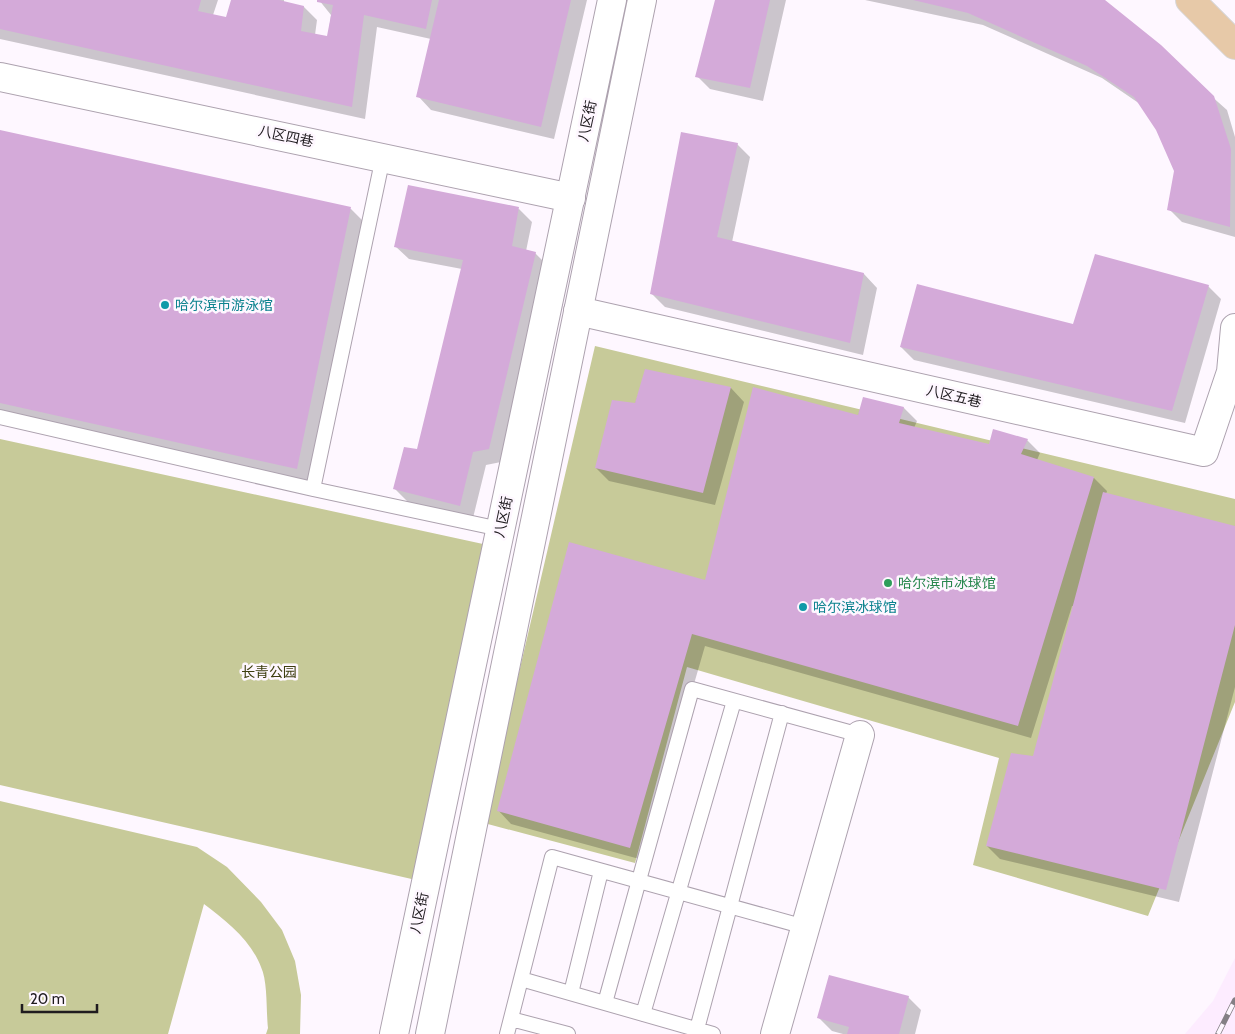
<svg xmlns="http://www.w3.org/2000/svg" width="1235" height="1034" viewBox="0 0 1235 1034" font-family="Cabin,'Noto Sans SC',sans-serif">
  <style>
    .built { fill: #fdecff }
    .green { fill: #c7ca99 }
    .shadow { fill: #0003 }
    .building { fill: #d4aad9 }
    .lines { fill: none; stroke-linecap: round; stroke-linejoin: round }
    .service-casing { stroke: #ada2af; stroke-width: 16 }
    .minor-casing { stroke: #ada2af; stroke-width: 30 }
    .secondary-casing { stroke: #ada2af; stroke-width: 30 }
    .primary-casing { stroke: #d7d6d7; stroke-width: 30 }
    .service { stroke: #fff; stroke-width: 14 }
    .minor { stroke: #fff; stroke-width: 28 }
    .secondary { stroke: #fff; stroke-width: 28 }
    .primary { stroke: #e7c9a8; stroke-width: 28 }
    .rail-casing { stroke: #847f85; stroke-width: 5.5 }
    .rail { stroke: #fef7ff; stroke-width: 4; stroke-dasharray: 11; stroke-linecap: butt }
    .culture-dot { fill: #0f9aa8; stroke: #fef7ff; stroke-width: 2 }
    .leisure-dot { fill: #2e9e5b; stroke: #fef7ff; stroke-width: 2 }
    .labels { text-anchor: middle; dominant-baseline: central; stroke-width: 5; stroke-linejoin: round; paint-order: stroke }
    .street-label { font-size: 14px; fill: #1f1b1f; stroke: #fef7ff }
    .culture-label { font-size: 14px; fill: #0d838f; stroke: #fef7ff; text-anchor: start }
    .leisure-label { font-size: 14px; fill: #27864d; stroke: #fef7ff; text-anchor: start }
    .park-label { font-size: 14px; fill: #3d3e0f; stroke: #fef7ff }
  </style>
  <rect width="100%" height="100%" fill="#fef7ff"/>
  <path class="built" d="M1235 958V1034H1185L1213 1001Z"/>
  <path class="green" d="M595 346 1235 499V702L1148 916 973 865 999 758 687 667 635 863 484 823Z
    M0 439 483 544 416 880 0 785Z
    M0 801 197 847 227 867 261 902 282 930 295 961 301 995 300 1034H266L268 1028C266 1011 268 982 261 967 251 940 226 921 204 904L168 1034H0Z"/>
  <path class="shadow" d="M0 0H218L213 15 227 19 233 0H284V2L304 7 317 20 315 35 328 37 331 15 319 0H587L554 139 431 110 418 96 431 39 377 27 365 119 0 39Z
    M717 0H786L763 101 710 89 697 76Z
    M865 0H1103L1227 110 1235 137V237L1182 222 1169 209 1175 171 1158 129 1140 104 1102 78 983 25Z
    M0 131 351 209 364 222 310 481 0 412Z
    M737 144 750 157 732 242 864 274 877 288 863 355 665 307 652 294Z
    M519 209 532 222 526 251 535 253 548 266 501 462 486 465 473 518 408 502 395 489 418 450 462 269 409 259 395 246Z
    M1208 286 1221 299 1185 423 914 360 901 347 1074 325Z
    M646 371 731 388 744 402 715 505 609 481 596 468 635 404Z
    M864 398 904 408 917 421 914 428 990 446 1027 440 1040 453 1037 460 1094 478 1107 491 1106 494 1235 527V687L1179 902 1000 859 987 846 1034 758 1074 606H1072L1031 738 705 646 643 860 511 824 498 810 858 416Z
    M908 997 921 1010 915 1034H843L832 1031 819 1018Z"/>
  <path class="building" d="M0 0H201L198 11 226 17 231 0H279L304 6 301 31 327 36 333 5 317 2V0H432L426 29 364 15 352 107 0 29Z
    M439 0H571L541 127 416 97Z
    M715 0H770L750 88 695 77Z
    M913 0H1105L1161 45 1214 96 1231 149 1230 227 1167 210 1174 171 1156 130 1134 97 1087 66 968 13Z
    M0 130 351 207 297 469 0 403Z
    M681 132 738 143 717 237 864 273 850 343 650 294Z
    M408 185 519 207 512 246 536 252 489 449 473 452 460 506 393 489 404 447 417 449 463 260 394 247Z
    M1095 254 1209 285 1172 411 900 347 917 284 1073 324Z
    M645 369 731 387 703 493 595 468 612 400 635 403Z
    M753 387 858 415 863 397 904 407 899 423 989 444 993 429 1028 439 1021 454 1094 477 1018 726 692 634 630 848 497 811 569 542 705 580Z
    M1103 492 1235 526V625L1166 890 986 846 1011 753 1033 756Z
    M829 975 909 996 899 1034H847L849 1027 817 1018Z"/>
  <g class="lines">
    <defs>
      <path id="service" d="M0 417 313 489 383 157
        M313 489 500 529
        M521 979 713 1034
        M571 993 601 871
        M605 1003 692 689 860 735
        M643 1014 734 701
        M511 1019 568 1034
        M697 1029 782 713
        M507 1034 552 857 805 927"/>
      <path id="minor" d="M0 77 571 198
        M578 311 1204 452 1231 372 1235 328
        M775 1034 860 735"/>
      <path id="secondary" d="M394 1034 612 0
        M430 1034 642 0"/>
      <path id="primary" d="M1190 0 1235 45"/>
    </defs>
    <use href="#service" class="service-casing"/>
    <use href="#minor" class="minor-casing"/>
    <use href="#secondary" class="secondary-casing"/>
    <use href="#primary" class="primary-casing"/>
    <use href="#service" class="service"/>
    <use href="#minor" class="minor"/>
    <use href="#secondary" class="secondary"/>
    <use href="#primary" class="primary"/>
    <defs>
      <path id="rail" d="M1218 1034 1235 1000"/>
    </defs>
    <use href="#rail" class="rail-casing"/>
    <use href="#rail" class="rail"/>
  </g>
  <g class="culture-dot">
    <circle cx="165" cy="305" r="5"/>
    <circle cx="803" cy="607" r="5"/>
  </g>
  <circle class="leisure-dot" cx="888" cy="583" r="5"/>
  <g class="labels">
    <g class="street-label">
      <text transform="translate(587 121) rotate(-78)">八区街</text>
      <text transform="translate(286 136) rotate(12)">八区四巷</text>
      <text transform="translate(954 396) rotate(13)">八区五巷</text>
      <text transform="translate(503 517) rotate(-78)">八区街</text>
      <text transform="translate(419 913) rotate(-78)">八区街</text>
    </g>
    <g class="culture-label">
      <text x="175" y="305">哈尔滨市游泳馆</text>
      <text x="813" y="607">哈尔滨冰球馆</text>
    </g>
    <g class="leisure-label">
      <text x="898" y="583">哈尔滨市冰球馆</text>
    </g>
    <g class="park-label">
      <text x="269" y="672">长青公园</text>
    </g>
  </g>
  <path d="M22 1004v8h75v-8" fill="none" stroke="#1f1b1f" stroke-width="2.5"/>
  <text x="30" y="1004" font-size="15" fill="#1f1b1f" stroke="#fef7ff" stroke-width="4" paint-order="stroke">20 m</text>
</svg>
